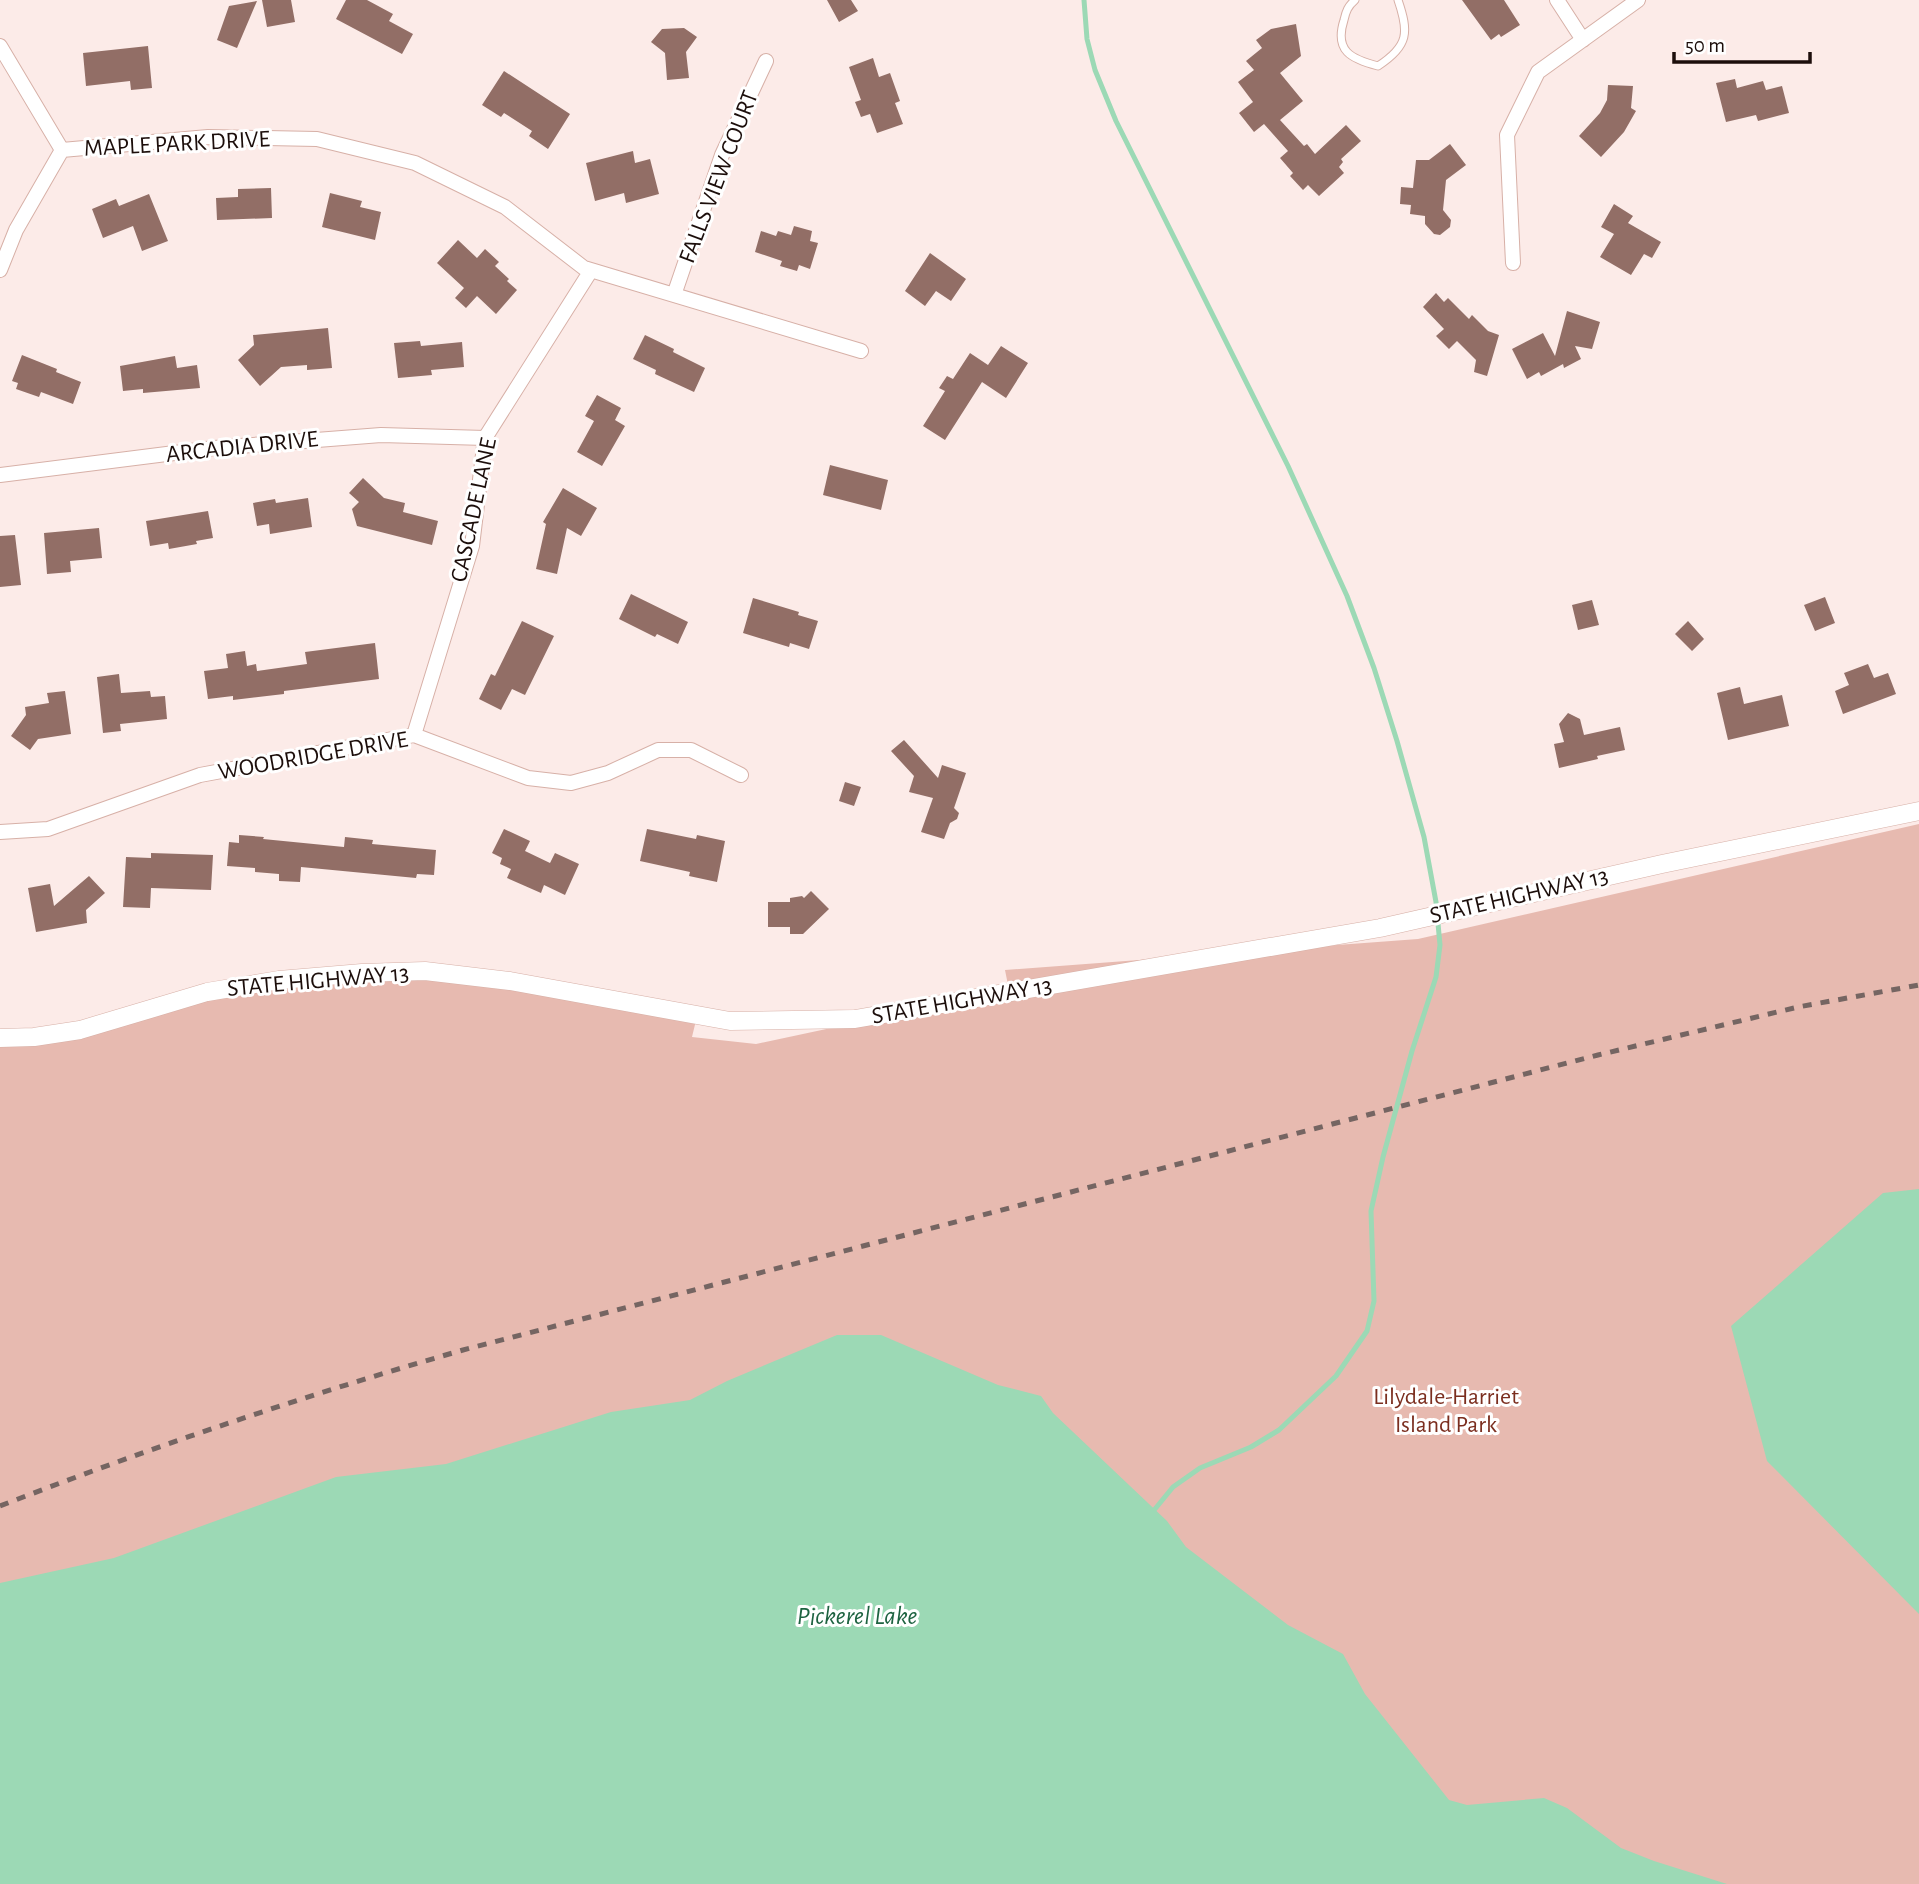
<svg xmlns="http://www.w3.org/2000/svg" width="1919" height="1884" viewBox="0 0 1919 1884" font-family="'Alegreya Sans',sans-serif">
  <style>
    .green { fill: #e7bab0 }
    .water { fill: #9cd9b5 }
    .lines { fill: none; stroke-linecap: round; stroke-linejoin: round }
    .stream { stroke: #9cd9b5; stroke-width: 5 }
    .building { fill: #926e66 }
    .service-casing { stroke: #d7b0a7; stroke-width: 9 }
    .minor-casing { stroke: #d7b0a7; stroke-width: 16 }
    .tertiary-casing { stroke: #d7b0a7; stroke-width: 19 }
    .service { stroke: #fff; stroke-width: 7 }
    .minor { stroke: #fff; stroke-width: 14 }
    .tertiary { stroke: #fff; stroke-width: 18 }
    .rail { stroke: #756562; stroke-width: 5; stroke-dasharray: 9 9; stroke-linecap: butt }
    .labels { text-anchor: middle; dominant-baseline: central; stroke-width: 6; stroke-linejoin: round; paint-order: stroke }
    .street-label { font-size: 24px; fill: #1c0e0b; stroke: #fff }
    .park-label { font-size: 24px; fill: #7b2e1f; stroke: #fff }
    .water-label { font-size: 26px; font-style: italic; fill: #1e6341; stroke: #fff }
  </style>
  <rect width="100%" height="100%" fill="#fcebe8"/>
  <path class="green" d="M1919 824V1884H0V1042L22 1046 299 976 496 977 699 1008 692 1037 756 1044 1009 990 1005 970 1418 939Z"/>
  <path class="water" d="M1919 1189V1614L1767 1461 1731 1326 1883 1193Z
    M837 1335H881L998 1385 1041 1396 1053 1413 1167 1521 1186 1547 1288 1625 1343 1654 1365 1694 1449 1800 1467 1805 1544 1798 1567 1808 1621 1848 1654 1861 1727 1884H0V1583L114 1558 336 1477 446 1464 611 1412 690 1400 727 1381Z"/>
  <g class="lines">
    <path class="stream" d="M1084 0 1087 39 1095 70 1116 121 1288 466 1347 596 1374 668 1397 741 1424 837 1436 902 1440 945 1436 977 1412 1051 1383 1157 1371 1211 1374 1301 1367 1331 1336 1376 1279 1430 1251 1447 1200 1468 1173 1487 1155 1509"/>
  </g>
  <path class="building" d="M262 0H291L295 22 267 27Z
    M346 0H367L393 14 389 21 413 34 402 54 336 19Z
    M827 0H851L858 11 839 22Z
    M1462 0H1504L1520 25 1501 37 1499 34 1491 40Z
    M257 1 237 48 217 40 229 6Z
    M1296 24 1301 56 1280 73 1303 101 1280 120 1304 146 1307 144 1315 154 1346 125 1361 141 1341 159 1343 162 1339 167 1344 173 1319 196 1308 185 1303 190 1290 176 1293 173 1280 158 1288 151 1264 124 1254 132 1239 113 1253 102 1238 82 1254 70 1246 61 1262 48 1256 40 1271 29Z
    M684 28 697 37 686 52 689 78 667 80 665 53 651 42 662 29Z
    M148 46 152 88 131 90 130 81 86 86 83 53Z
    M873 58 879 77 890 73 900 101 895 103 903 124 877 133 870 114 861 117 855 102 861 100 849 67Z
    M504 71 570 114 548 149 529 136 532 131 504 113 501 117 482 105Z
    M1735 79 1737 88 1763 81 1766 90 1782 86 1789 113 1758 121 1756 115 1726 122 1716 83Z
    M1608 85 1633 86 1631 108 1636 111 1624 132 1601 157 1579 136 1600 113 1607 100Z
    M1450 144 1466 165 1446 180 1443 210 1451 220 1450 227 1440 235 1434 234 1425 224V216L1410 214 1411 205 1400 204 1401 187 1413 188 1416 160H1429Z
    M633 151 635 163 650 159 659 194 626 203 624 193 595 201 586 163Z
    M271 188 272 218 217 220 216 198 238 197V189Z
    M330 193 362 201 360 207 381 212 375 240 322 227Z
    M149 194 168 241 142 251 133 226 103 238 92 209 116 199 119 206Z
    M1614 204 1633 216 1628 223 1661 242 1652 258 1644 254 1631 275 1600 257 1614 234 1601 227Z
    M794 226 812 231 810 241 818 243 810 269 799 265 797 271 780 266 782 261 755 252 761 231 776 236 778 231 791 235Z
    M458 240 477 258 485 249 499 262 495 266 509 279 507 281 517 290 496 314 477 296 466 308 455 298 464 288 437 263Z
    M930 253 966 279 951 301 936 291 925 306 905 291Z
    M1436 293 1444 302 1448 298 1469 319 1472 315 1488 331 1499 335 1487 376 1474 372 1476 360 1457 341 1449 349 1436 336 1444 329 1423 307Z
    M1567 311 1600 322 1592 349 1575 346 1581 359 1564 368 1563 364 1541 376 1539 372 1527 379 1512 349 1543 333 1555 356Z
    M328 328 332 368 307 370V365L281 367 260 386 238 360 254 345 253 335Z
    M645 335 674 349 673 352 705 368 694 392 655 374 656 370 633 359Z
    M420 341 421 346 462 342 464 367 431 370 432 375 398 378 394 343Z
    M1001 346 1028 363 1006 398 982 382 945 440 923 426 945 391 939 388 947 376 953 379 970 353 988 365Z
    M22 355 57 369 56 372 81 382 73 404 41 392 39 397 16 389 18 383 12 381Z
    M175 356 177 368 197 365 200 388 143 393V389L123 391 120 366Z
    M597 395 621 408 615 420 625 426 602 466 577 452 594 421 585 416Z
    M830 465 888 480 881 510 823 495Z
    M363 478 384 498 405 503 403 512 438 521 432 545 357 526 352 509 359 502 349 493Z
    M563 488 597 508 581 536 567 528 557 574 536 569 546 524 543 522Z
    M308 498 312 527 270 534 269 524 257 526 253 503 275 499 276 503Z
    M208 511 213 538 196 541 197 544 169 549 168 543 150 546 146 521Z
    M99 528 102 558 70 561 71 572 47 574 44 533Z
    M15 535 21 585 0 587V536Z
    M631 594 688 622 678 644 657 634 655 637 619 619Z
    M1825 597 1835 623 1815 631 1804 605Z
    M753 598 799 612 798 615 818 621 809 649 790 643 789 647 743 633Z
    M1592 600 1599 625 1578 630 1572 605Z
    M522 621 554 636 525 695 512 689 501 710 479 699 491 674 495 676Z
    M1688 621 1704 639 1692 651 1675 634Z
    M375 643 379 679 284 691V694L233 700V696L208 699 204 671 228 668 226 654 245 651 247 666 256 664 257 671 307 664 305 652Z
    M1868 664 1874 678 1888 673 1896 694 1843 714 1835 691 1849 685 1844 673Z
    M119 674 121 693 150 691 151 697 165 696 167 719 120 724 121 731 103 733 97 677Z
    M1740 687 1744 704 1782 695 1789 726 1728 740 1717 693Z
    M65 691 71 734 38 739 30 750 11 736 26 715 25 707 49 703 47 693Z
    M1568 713 1580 719 1584 735 1620 727 1625 750 1597 756 1598 759 1559 768 1554 744 1564 742 1559 724Z
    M904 740 938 778 942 765 966 773 954 808 959 813 957 819 950 823 944 839 921 832 933 798 909 792 914 776 891 751Z
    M845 782 861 787 854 806 839 801Z
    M504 829 530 841 525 851 550 863 555 853 579 864 565 895 544 885 541 893 507 878 511 869 500 864 502 858 492 853Z
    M647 829 696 839 697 835 725 841 717 882 689 876 690 872 640 861Z
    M239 835 264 837 263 839 344 847 345 837 373 840 372 844 436 850 434 875 417 874 416 878 301 867 300 882 279 881V874L255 872V868L227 866 229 842 239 843Z
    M151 853 213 855 211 890 151 888 150 908 123 907 126 857 151 858Z
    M89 876 105 893 86 910 87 923 36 932 28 888 50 884 54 906Z
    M811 891 829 909 803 934H790V927H768V902H790V898L802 896 804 898Z"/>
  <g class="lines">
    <defs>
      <path id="service" d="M1355 0C1348 6 1346 11 1344 20 1334 51 1351 59 1378 66 1409 46 1409 32 1398 0"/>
      <path id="minor" d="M1557 0 1583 40
        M0 46 62 150
        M62 150 208 137 317 139 415 163 505 207 584 268 861 351
        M1513 263 1507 135 1538 72 1638 0
        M0 270 16 230 62 150
        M674 295 722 155 766 61
        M0 475 214 448 381 435 485 438
        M414 735 472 546 485 438 590 272 584 268
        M0 832 48 829 200 775 414 735 528 778 571 783 608 773 658 750H691L741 775"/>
      <path id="tertiary" d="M0 1038 34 1037 80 1030 207 992 279 980 362 973 425 971 510 981 730 1021 855 1019 1380 928 1662 864 1919 811"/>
    </defs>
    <use href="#service" class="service-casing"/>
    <use href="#minor" class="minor-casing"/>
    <use href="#tertiary" class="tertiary-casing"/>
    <use href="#service" class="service"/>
    <use href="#minor" class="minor"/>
    <use href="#tertiary" class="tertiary"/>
    <path class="rail" d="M0 1506C152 1447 306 1395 463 1350L1598 1055 1798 1007 1919 985"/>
  </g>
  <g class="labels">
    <g class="street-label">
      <text transform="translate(177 144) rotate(-3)">MAPLE PARK DRIVE</text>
      <text transform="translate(719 177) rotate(-69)">FALLS VIEW COURT</text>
      <text transform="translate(242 447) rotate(-6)">ARCADIA DRIVE</text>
      <text transform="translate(474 510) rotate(-78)">CASCADE LANE</text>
      <text transform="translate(313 756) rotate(-10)">WOODRIDGE DRIVE</text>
      <text transform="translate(1519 896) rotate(-13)">STATE HIGHWAY 13</text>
      <text transform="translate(318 981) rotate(-5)">STATE HIGHWAY 13</text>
      <text transform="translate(962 1001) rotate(-10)">STATE HIGHWAY 13</text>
    </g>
    <g class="park-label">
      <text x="1446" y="1397">Lilydale-Harriet<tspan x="1446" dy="28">Island Park</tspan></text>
    </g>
    <g class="water-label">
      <text x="857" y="1616">Pickerel Lake</text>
    </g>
  </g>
  <path d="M1674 52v10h136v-10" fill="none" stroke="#1c0e0b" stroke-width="3.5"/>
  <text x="1685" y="52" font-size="21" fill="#1c0e0b" stroke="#ffffff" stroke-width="5" paint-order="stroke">50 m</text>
</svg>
